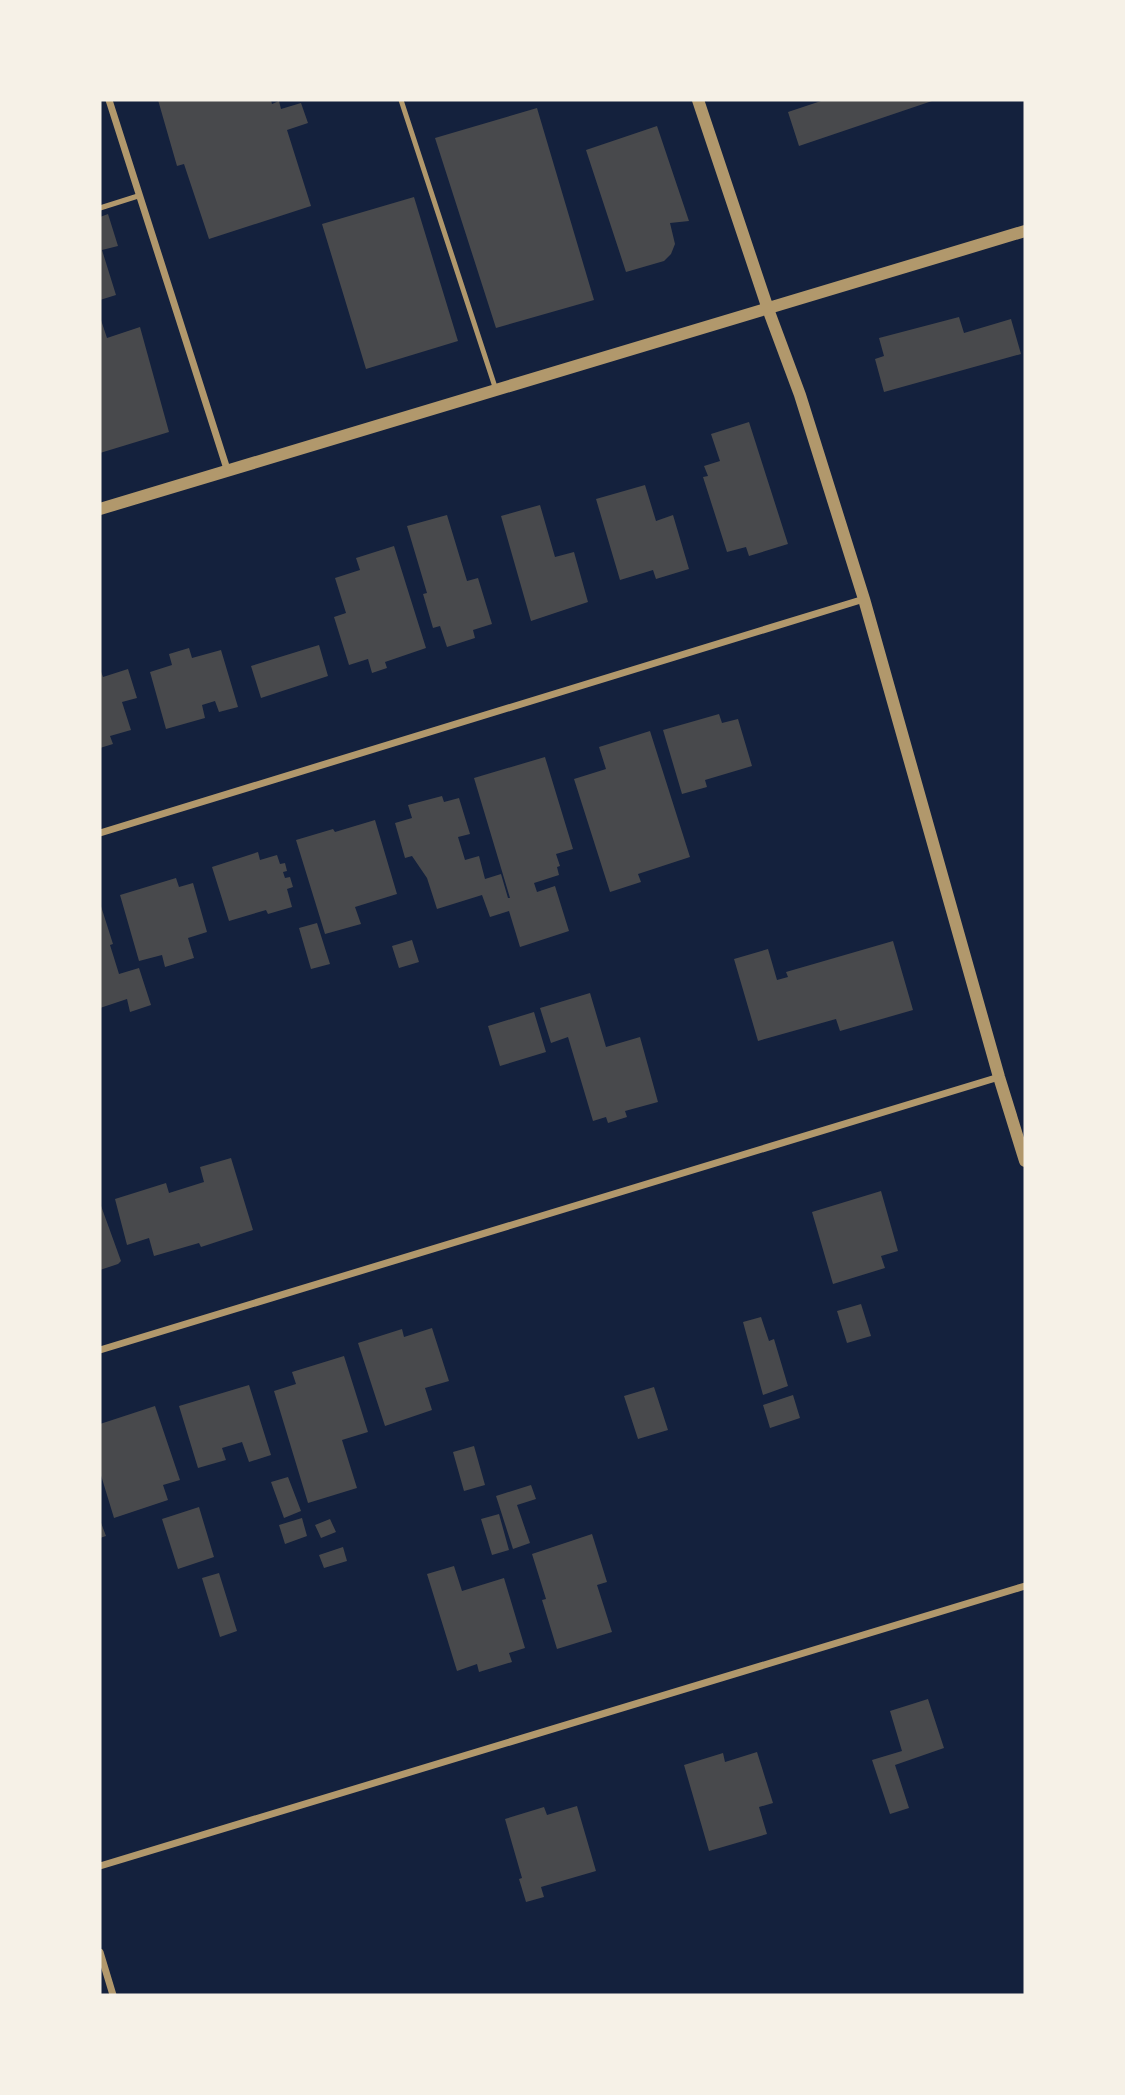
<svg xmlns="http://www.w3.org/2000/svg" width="1125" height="2095" viewBox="0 0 1125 2095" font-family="'Noto Serif',serif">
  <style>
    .building { fill: #48494c }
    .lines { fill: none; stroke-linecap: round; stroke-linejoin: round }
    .service { stroke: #b1986c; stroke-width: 5 }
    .minor { stroke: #b1986c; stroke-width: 7 }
    .tertiary { stroke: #b1986c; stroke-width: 12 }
  </style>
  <rect width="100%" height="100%" fill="#14213d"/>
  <path class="building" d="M158 100H271L272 104 279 101 281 109 301 103 308 123 287 130 311 206 209 239 184 164 177 166Z
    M824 100H935L799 146 788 112Z
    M537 108 594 300 496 328 435 138Z
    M657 126 689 221 670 223 675 244 671 254 664 261 626 272 586 150Z
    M414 197 458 341 366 369 322 224Z
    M108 214 118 246 102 250 116 295 100 300V217Z
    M100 317 107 338 140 327 169 432 100 453Z
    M959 317 964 333 1011 319 1021 354 884 392 875 359 884 356 879 338Z
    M749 422 788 544 749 556 746 547 727 552 703 477 708 476 704 466 720 461 711 434Z
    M645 485 656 521 673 515 689 569 656 579 653 570 620 580 596 499Z
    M540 505 555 557 574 552 588 602 531 621 501 516Z
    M447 515 467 581 478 578 492 624 473 630 475 638 447 647 440 626 433 628 423 594 427 593 407 526Z
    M394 546 426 648 385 662 387 668 372 673 368 659 349 665 334 617 346 613 335 578 360 570 356 558Z
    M319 645 328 676 261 698 251 666Z
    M189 648 192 658 221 650 238 707 219 712 215 701 202 705 205 718 166 729 150 672 172 665 169 654Z
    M100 669 103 677 128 669 137 698 122 702 131 730 110 736 113 744 100 748Z
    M719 714 722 723 738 719 752 766 705 780 707 787 682 794 663 730Z
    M650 731 690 857 638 874 641 882 610 892 574 779 606 769 599 747Z
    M545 757 573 849 556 854 560 866 557 867 559 875 534 883 537 892 555 886 569 931 520 947 509 911 490 917 482 895 437 909 427 878 412 856 405 858 395 823 412 818 408 805 442 796 444 802 459 798 470 834 458 837 465 860 479 856 485 879 501 874 508 898H510L474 778Z
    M375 820 397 894 355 907 361 924 325 934 296 840 333 829 335 832Z
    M258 852 260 860 277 855 280 864 285 863 287 871 283 872 285 878 290 877 293 887 287 889 292 907 268 914 266 910 229 921 212 867Z
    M176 878 179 887 193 883 207 932 188 938 194 958 165 967 162 955 139 961 120 895Z
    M100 903 113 944 110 945 119 974 139 968 151 1005 130 1012 127 999 100 1008Z
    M317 923 330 964 311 969 299 928Z
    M412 940 419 962 399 968 392 946Z
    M893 941 913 1010 840 1031 836 1019 758 1041 734 959 768 949 777 980 788 977 786 972Z
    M590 993 606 1047 640 1037 658 1102 625 1111 627 1117 608 1123 606 1117 593 1121 568 1037 551 1043 540 1008Z
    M534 1012 546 1052 500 1066 488 1026Z
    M231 1158 253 1230 201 1247 199 1243 154 1256 149 1238 127 1245 115 1199 166 1183 169 1193 204 1182 200 1167Z
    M881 1191 898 1251 881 1256 885 1268 833 1284 812 1212Z
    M100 1203 121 1261 118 1264 100 1270Z
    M861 1304 871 1336 847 1343 837 1311Z
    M761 1317 769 1341 774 1339 788 1386 763 1395 743 1322Z
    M432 1328 449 1381 425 1388 432 1410 385 1426 358 1343 402 1329 404 1337Z
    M344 1356 368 1432 342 1440 357 1488 308 1503 274 1391 296 1384 292 1372Z
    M249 1385 271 1455 249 1462 242 1442 222 1448 226 1460 198 1468 179 1406Z
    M654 1387 668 1430 638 1439 624 1396Z
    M793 1395 800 1418 770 1428 763 1405Z
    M155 1406 180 1480 163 1485 168 1500 114 1518 100 1472V1424Z
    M474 1446 485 1485 464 1491 453 1452Z
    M288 1477 301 1511 284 1518 271 1482Z
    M531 1485 536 1499 517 1505 530 1543 513 1549 496 1496Z
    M199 1507 214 1557 178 1569 162 1519Z
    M499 1514 509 1550 492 1555 481 1519Z
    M302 1518 307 1536 285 1544 279 1525Z
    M330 1519 336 1532 321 1538 315 1525Z
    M100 1520 106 1536 100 1538Z
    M592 1534 607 1582 597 1585 612 1632 557 1649 542 1600 546 1599 532 1554Z
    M343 1547 347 1561 324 1568 319 1555Z
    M454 1566 462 1591 504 1578 525 1648 509 1653 512 1662 479 1672 477 1664 457 1671 427 1574Z
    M219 1573 237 1631 220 1637 202 1578Z
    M928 1699 944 1748 895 1765 909 1808 890 1814 872 1760 902 1751 890 1711Z
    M757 1752 773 1803 759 1807 767 1834 709 1851 684 1765 723 1753 725 1762Z
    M577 1806 596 1871 541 1887 544 1897 526 1902 519 1879 522 1878 505 1819 544 1807 547 1815Z"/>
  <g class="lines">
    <path class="service" d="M401 100 496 390
      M100 208 138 196"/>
    <path class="minor" d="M109 100 227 469
      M100 833 864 599
      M100 1350 999 1077
      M100 1866 1025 1586
      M100 1952 113 1995"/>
    <path class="tertiary" d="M698 100 768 309 800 395 864 599 999 1077 1025 1161
      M100 509 1025 231"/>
  </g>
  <rect width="1125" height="2095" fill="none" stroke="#f6f1e7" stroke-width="203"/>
</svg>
